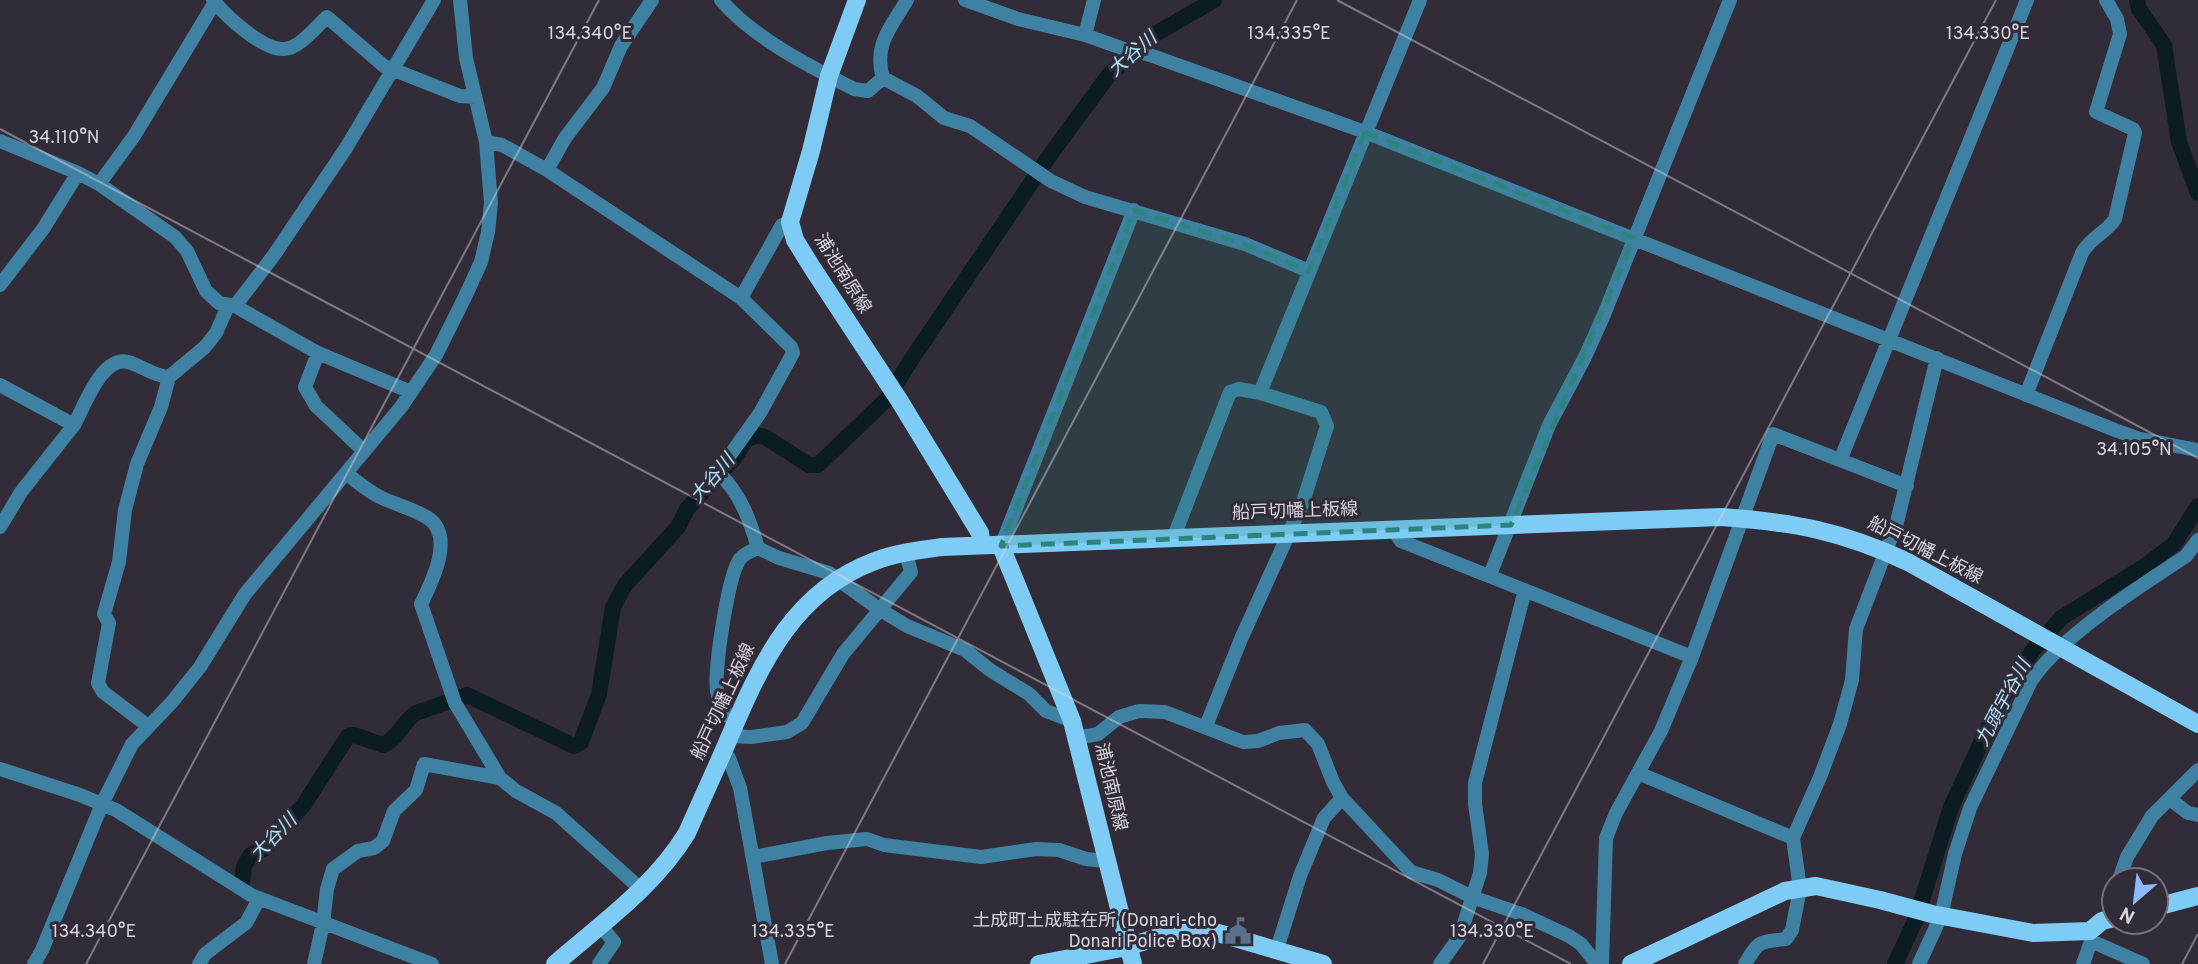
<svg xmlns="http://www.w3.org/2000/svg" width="2198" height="964" viewBox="0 0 2198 964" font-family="Overpass,'Noto Sans JP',sans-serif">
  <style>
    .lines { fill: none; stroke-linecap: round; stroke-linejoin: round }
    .river { stroke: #0b1d22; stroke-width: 16 }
    .minor { stroke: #3e81a2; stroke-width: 14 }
    .major { stroke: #7eccf5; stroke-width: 18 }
    .marked { fill: #2d847f; fill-opacity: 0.2; stroke: #2d847f; stroke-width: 5; stroke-dasharray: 14 9; stroke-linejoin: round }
    .ticks { fill: none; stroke: #d9d6dd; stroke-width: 2; stroke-opacity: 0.45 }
    .labels { text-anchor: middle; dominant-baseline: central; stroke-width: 6; stroke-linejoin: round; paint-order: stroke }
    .street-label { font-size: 18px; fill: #d9d6dd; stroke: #322c38 }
    .poi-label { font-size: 18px; fill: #d9d6dd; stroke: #322c38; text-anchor: end }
    .water-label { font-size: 19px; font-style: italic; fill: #aae3f6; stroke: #322c38 }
    .ticks-label { font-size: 18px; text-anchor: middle; fill: #d9d6dd; stroke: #322c38; stroke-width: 6; stroke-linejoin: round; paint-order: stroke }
  </style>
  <rect width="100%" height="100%" fill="#322c38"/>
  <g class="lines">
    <path class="river" d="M2137 0 2139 9 2164 45 2179 142 2198 193
      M242 882 244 866 251 855 267 847 276 832 303 806 348 736 354 735 383 745C398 739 403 721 416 713L467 695 574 746 581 742 599 694 613 607 625 585 678 527 687 509 735 457 746 440 757 435 765 437 809 465H818L888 398 909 363 1050 155 1108 76 1152 36 1214 0
      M1895 964 1916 919 1951 807 2002 698 2033 650 2061 618 2145 566 2174 544 2198 506"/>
    <path class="minor" d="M213 0C226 16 262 50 284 49 299 49 316 27 327 17L384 66 460 96 475 97
      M721 0C753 38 811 67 854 89L868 91 883 78
      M907 0C891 27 873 45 883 78L917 96 944 118 970 126 1051 181 1085 197 1245 244 1309 271
      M965 0 1018 19 1085 35 1127 50 1147 54 1365 132 2115 430 2140 439 2198 450
      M1085 35 1094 0
      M0 141 78 173 99 184 175 237 187 251 206 291 219 303 235 306 318 353 411 392
      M486 142 502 145 547 170 741 298 791 347 793 353 760 413 718 472C740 493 750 520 758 548L779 558 829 573 879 609 907 626 965 650 990 670 1029 694 1046 711 1072 721
      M547 170 565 138 603 88 621 46 652 0
      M99 184 134 136 215 2
      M0 285 43 229 78 173
      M741 298 782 225 790 222
      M235 306 274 255 346 148 434 0
      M318 353 305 387 316 406 364 451
      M0 385 74 425C84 407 102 355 128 362 142 366 154 376 169 377
      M2026 395 2082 253C2091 237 2106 233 2115 219L2135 133 2133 129 2096 112 2120 34 2117 19 2106 0
      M1841 458 2027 0
      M346 473C357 482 369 492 382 498 397 505 414 509 428 518 455 536 432 582 421 604L455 703 500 778 516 791 556 813 642 890
      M0 527 21 492 74 425
      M1393 529 1401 541 1692 657
      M1173 539 1230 392 1239 389 1260 393 1420 0
      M1001 546 1134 210
      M1490 575 1549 425 1585 357 1603 317 1730 0
      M736 722C726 717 719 702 717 691 714 670 728 575 740 559 744 553 752 551 758 548
      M148 726 103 692 98 683 109 623 104 614 119 562 125 510 137 464 161 407 169 377 205 347 216 333 228 306
      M1206 726 1241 639 1303 502 1327 426 1321 412 1260 393
      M730 736 751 737 787 732 802 723 843 654 911 572 906 553
      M1077 738 1098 734 1119 717 1139 711 1165 712 1243 742 1258 741 1279 733 1305 730 1318 744 1333 782 1342 798 1411 872 1438 880 1472 897 1524 915 1569 936 1581 944 1597 964
      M722 755 729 758 740 788 772 964
      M0 769 80 795 116 810 251 895 432 964
      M1638 773 1793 838
      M2170 799 2188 813 2198 815
      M753 857 827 843 867 839 884 845 981 857 1036 849 1059 850 1086 859 1105 861
      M2119 880 2127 857 2152 816 2198 770
      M2113 918 2110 905 2114 894
      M2091 941 2143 964
      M1277 949 1300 876 1324 818 1342 798
      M34 964 42 950 102 804 132 744 172 702 200 667 245 594 401 407 436 355 465 297 481 262 488 232 491 203 486 142 466 58 460 0
      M199 964 205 954 246 923 259 899
      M314 964 323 924 327 889 333 869 358 851 374 848 383 841 394 811 416 790 424 764 500 778
      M599 964 614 942 600 925
      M1440 964 1460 936 1480 873 1482 854 1475 804V783L1525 590
      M1602 964 1606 838 1616 813 1661 731 1692 657 1773 434 1907 486
      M1745 964C1759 940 1759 942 1786 939L1792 930 1800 889 1793 838 1820 777 1840 724 1852 680 1856 629 1897 522 1937 358
      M1919 964 1941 916 1955 854 1970 808 2031 681C2062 635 2139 587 2186 556L2198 540
      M2083 964 2091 941 2090 932"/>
    <path class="major" d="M857 0 829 76 811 151 790 222 795 240 813 269 899 400 980 533 982 545
      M1001 546 1072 721 1133 964
      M2156 907 2198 896
      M555 964C602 923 654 887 687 833 701 801 716 769 730 736 761 663 794 591 875 561 896 553 920 550 942 547L1721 517C1793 522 1842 531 1908 562L2198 724
      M1039 964 1127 947 1180 930 1201 928 1323 964
      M1631 964 1785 891 1816 886 1880 900 1932 914 2033 933 2090 931 2102 921 2114 918"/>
  </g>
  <path class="marked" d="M1365 132 1634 238 1511 525 1001 546 1134 210 1245 244 1309 271Z"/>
  <path class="ticks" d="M1337 0 2198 458M0 129 1571 964M86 964 599 0M785 964 1297 0M1483 964 1996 0M2182 964 2198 934"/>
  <defs>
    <symbol id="civic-bare" viewBox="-9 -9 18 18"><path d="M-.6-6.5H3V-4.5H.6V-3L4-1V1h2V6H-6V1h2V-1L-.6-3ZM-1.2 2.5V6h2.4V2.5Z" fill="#5c6f8a" stroke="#322c38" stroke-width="2.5" paint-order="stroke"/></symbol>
  </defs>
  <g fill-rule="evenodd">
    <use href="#civic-bare" x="1219" y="912" width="38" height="38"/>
  </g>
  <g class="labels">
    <g class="street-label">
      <text transform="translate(842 274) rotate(58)">浦池南原線</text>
      <text transform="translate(1295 512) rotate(-2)">船戸切幡上板線</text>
      <text transform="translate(1925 551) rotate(27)">船戸切幡上板線</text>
      <text transform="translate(724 702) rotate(-65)">船戸切幡上板線</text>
      <text transform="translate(1110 787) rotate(77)">浦池南原線</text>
    </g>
    <g class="poi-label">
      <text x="1217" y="921">土成町土成駐在所 (Donari-cho<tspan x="1217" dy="21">Donari Police Box)</tspan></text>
    </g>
    <g class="water-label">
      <text transform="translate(1133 55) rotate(-41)">大谷川</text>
      <text transform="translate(713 479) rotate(-50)">大谷川</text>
      <text transform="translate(2004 703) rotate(-62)">九頭宇谷川</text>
      <text transform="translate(274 838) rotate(-46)">大谷川</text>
    </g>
  </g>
  <g class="ticks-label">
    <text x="590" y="39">134.340°E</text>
    <text x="1289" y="39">134.335°E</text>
    <text x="1988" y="39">134.330°E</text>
    <text x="64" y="143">34.110°N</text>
    <text x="2134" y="455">34.105°N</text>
    <text x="94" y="937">134.340°E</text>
    <text x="793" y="937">134.335°E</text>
    <text x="1492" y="937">134.330°E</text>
  </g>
  <g transform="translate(2135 901) rotate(208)"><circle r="33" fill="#322c38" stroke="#75707a" stroke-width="2"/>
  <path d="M0-5L12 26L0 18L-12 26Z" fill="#8cb9fc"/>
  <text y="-10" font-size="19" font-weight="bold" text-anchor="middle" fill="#d9d6dd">N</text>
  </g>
</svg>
